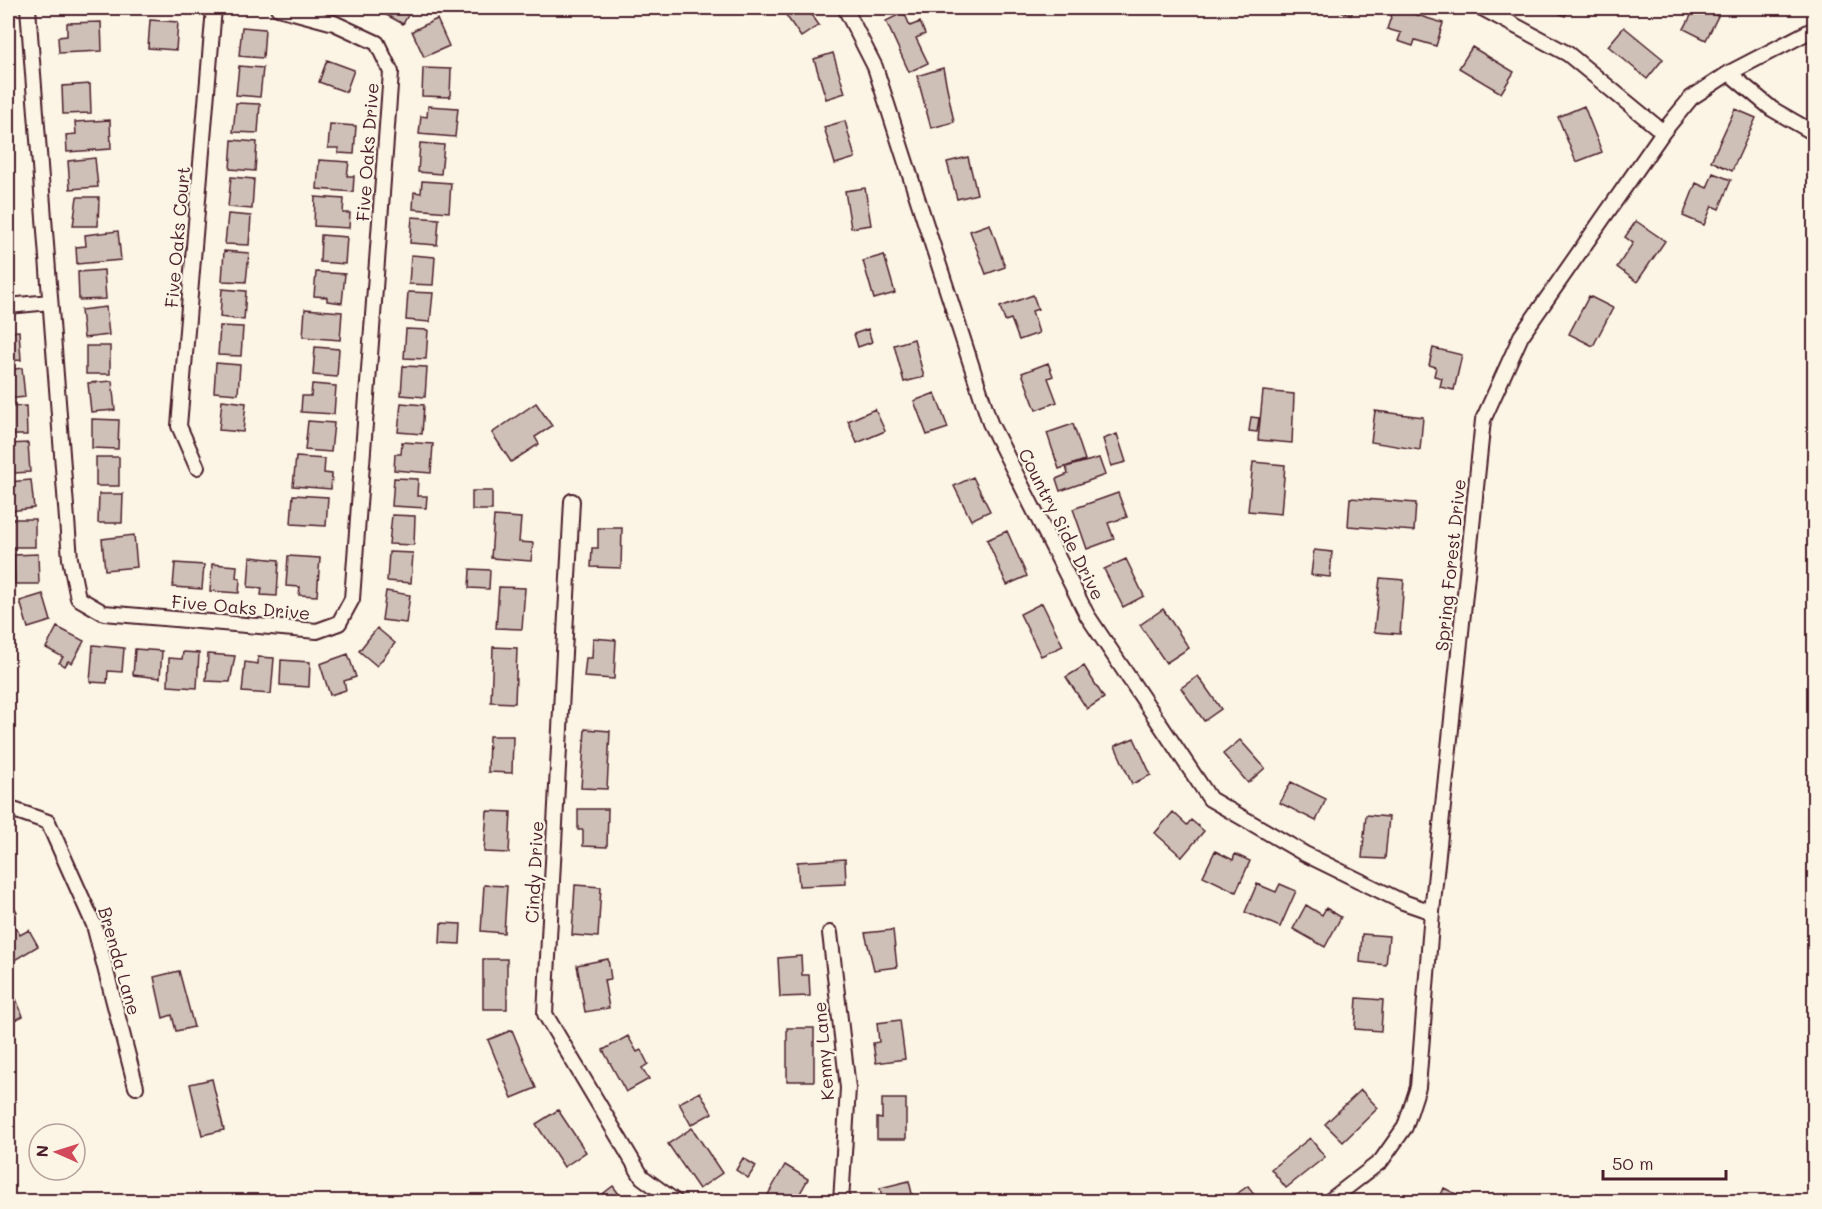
<svg xmlns="http://www.w3.org/2000/svg" width="1822" height="1209" viewBox="0 0 1822 1209" font-family="Mali,sans-serif">
  <style>
    .building { fill: #cfc0b7; stroke: #4a1f2b; stroke-width: 1.5 }
    .lines { fill: none; stroke-linecap: round; stroke-linejoin: round }
    .street-casing { stroke: #4a1f2b; stroke-width: 18 }
    .street { stroke: #fcf5e5; stroke-width: 14 }
    .labels { text-anchor: middle; dominant-baseline: central; stroke-width: 4.5; stroke-linejoin: round; paint-order: stroke }
    .street-label { font-size: 18px; fill: #4a1f2b; stroke: #fcf5e5 }
  </style>
  <rect width="100%" height="100%" fill="#fcf5e5"/>
  <filter id="ink" filterUnits="userSpaceOnUse"><feTurbulence type="fractalNoise" baseFrequency=".0167" numOctaves="2"/><feDisplacementMap in="SourceGraphic" scale="12" xChannelSelector="R" yChannelSelector="G"/><feConvolveMatrix kernelMatrix="1 2 1 2 8 2 1 2 1" color-interpolation-filters="sRGB"/></filter>
  <g filter="url(#ink)">
    <path class="building" d="M381 8H412L403 24 379 11Z
      M781 8H807L819 25 801 37Z
      M1333 8H1355L1351 15Z
      M1394 8 1443 23 1436 46 1415 40 1413 46 1398 41 1401 33 1387 29Z
      M1548 8H1570L1565 16Z
      M1695 8H1701L1718 16 1706 40 1684 29Z
      M904 12 910 26 920 22 925 34 916 38 928 63 909 72 886 21Z
      M437 19 449 46 424 57 412 31Z
      M150 20 178 22 176 50 148 48Z
      M101 22 102 51 59 53 58 37 67 36V23Z
      M242 27 265 29 263 58 239 56Z
      M1624 27 1663 59 1647 79 1608 46Z
      M1472 47 1514 72 1501 93 1459 68Z
      M833 53 845 93 826 99 814 59Z
      M327 60 354 70 346 92 319 82Z
      M239 66 263 68 260 97 236 95Z
      M423 68 451 69 450 97 422 96Z
      M943 68 954 122 931 128 917 76Z
      M90 84 91 113 63 114 62 86Z
      M236 103 260 104 258 133 233 132Z
      M428 106 458 108 455 137 419 134 421 116 427 117Z
      M1584 106 1602 152 1576 162 1558 117Z
      M1735 109 1756 118 1732 171 1711 161Z
      M110 120 111 149 67 152 66 135 76 134 75 122Z
      M845 121 855 158 835 164 824 127Z
      M330 124 356 126 354 154 338 153 339 148H328Z
      M232 140 257 142 255 171 230 169Z
      M420 143 444 145 441 174 418 172Z
      M968 157 977 194 957 199 947 162Z
      M95 158 98 187 70 189 68 161Z
      M319 160 349 162 347 176H354L353 192 317 189Z
      M1713 173 1731 180 1719 209 1712 206 1704 225 1683 216 1696 183 1707 188Z
      M231 177 254 179 252 209 228 207Z
      M422 181 451 183 449 212 413 209 414 192 421 193Z
      M865 188 871 225 851 228 845 191Z
      M77 197H99L98 226H73Z
      M315 197 344 199 343 213H350L349 228 314 226Z
      M228 214 251 216 249 245 225 244Z
      M412 217 439 219 437 245 410 243Z
      M8 220H10L11 249H8Z
      M1636 221 1665 241 1637 282 1617 267 1633 243 1625 237Z
      M990 224 1005 267 986 274 970 231Z
      M118 231 121 260 77 264 76 247 86 246 85 235Z
      M321 235 347 237 345 264 320 262Z
      M224 251 249 253 246 282 222 281Z
      M411 255 435 257 433 285 409 284Z
      M884 255 895 293 874 299 863 261Z
      M8 259H13L14 288H8Z
      M104 270 106 299 79 300 78 272Z
      M316 272 345 274 342 303 327 301V297L314 296Z
      M222 289 246 291 244 320 220 317Z
      M408 292 433 293 430 322 406 320Z
      M1033 295 1038 309 1032 311 1039 333 1019 340 1011 319 1005 321 1000 307Z
      M1589 296 1613 308 1593 346 1569 334Z
      M106 307 109 335 84 338 81 310Z
      M305 309 342 312 340 340 303 337Z
      M220 326 243 327 241 356 218 355Z
      M406 329 428 330 426 359 404 358Z
      M868 329 872 342 858 347 854 334Z
      M19 331 21 360 8 361V332Z
      M914 339 924 377 904 382 894 345Z
      M86 346H110V374H86Z
      M315 347 339 349 337 377 313 375Z
      M1433 348 1462 355 1454 390 1440 387 1442 378 1434 376 1436 367 1429 365Z
      M216 363 240 365 238 394 214 392Z
      M1048 363 1053 376 1048 378 1057 402 1036 410 1022 373Z
      M403 366 427 367 425 397 401 395Z
      M22 368 25 397 8 399V370Z
      M112 381 115 410 91 412 88 383Z
      M312 384 336 386 334 414 301 412 302 396H311Z
      M1263 391 1294 394 1292 443 1258 440Z
      M935 393 948 428 927 435 914 401Z
      M222 400 246 403 243 432 219 430Z
      M401 403 424 405 422 434 398 432Z
      M536 403 552 426 535 437 539 444 511 462 492 433Z
      M26 406 27 435H8V407Z
      M875 409 885 431 857 443 848 421Z
      M1375 411 1423 417 1420 450 1371 442Z
      M1251 417 1259 418 1257 432 1249 431Z
      M92 419 119 420 118 449 92 448Z
      M308 421 334 423 331 452 305 450Z
      M1073 424 1085 460 1059 469 1047 433Z
      M1117 434 1126 462 1111 466 1103 439Z
      M402 442 433 444 431 473 394 470 395 454H401Z
      M28 443 30 472 14 473V469H8V444Z
      M96 457H119V486H96Z
      M296 457 325 459 324 473 332 474 331 489 293 486Z
      M1099 458 1105 475 1060 491 1056 479 1068 474 1066 467Z
      M1253 462 1285 465 1281 514 1248 511Z
      M973 477 990 511 971 520 954 486Z
      M394 478 418 479 417 496H427L426 508 392 506Z
      M31 480 34 508 10 511 8 482Z
      M472 491H492V510H472Z
      M1118 493 1127 517 1108 523 1114 539 1087 549 1073 509Z
      M99 494H123L122 523H98Z
      M293 495 328 497 326 526 291 524Z
      M1350 498 1416 503 1414 531 1348 526Z
      M392 515 415 516 414 545 389 544Z
      M494 516 521 518 519 542 533 543 531 561 491 558Z
      M11 519H35V547H11Z
      M598 528H622L621 568 591 567 592 548H598Z
      M1007 531 1027 576 1007 585 987 540Z
      M134 535 137 567 105 570 102 539Z
      M1314 550 1332 552 1330 577 1311 575Z
      M389 552 413 553 411 583 387 581Z
      M38 554 39 584H15L14 555Z
      M288 556 320 558 317 596 299 595 300 587 286 586Z
      M250 557 279 560 277 596 261 595 262 588 248 587Z
      M1126 559 1144 596 1123 607 1104 569Z
      M175 563 204 565 202 589 173 587Z
      M212 564 237 566 236 578 240 579 239 593 210 591Z
      M470 569 490 570 489 589 469 588Z
      M1380 578 1404 580 1400 634 1374 632Z
      M499 587 525 588 522 629 496 628Z
      M386 591 410 595 406 623 382 620Z
      M43 594 51 621 28 628 20 601Z
      M1042 603 1063 646 1041 656 1020 614Z
      M1163 609 1189 648 1166 663 1140 625Z
      M57 627 84 641 72 663 68 661 65 666 59 663 63 657 46 648Z
      M377 628 395 643 377 666 359 651Z
      M593 638 616 640 614 679 584 677 586 658H592Z
      M93 645 124 648 122 672 108 671 107 683 90 682Z
      M493 647 517 648 515 703 491 702Z
      M135 649 162 651 160 678 133 675Z
      M183 652 199 653 197 688 168 686 169 658 182 659Z
      M208 654 235 656 230 682 206 681Z
      M348 654 356 677 344 681 346 690 330 695 320 664Z
      M258 657 274 658 271 694 242 692 245 662 258 664Z
      M281 660 310 662 309 687 280 685Z
      M1084 666 1104 698 1087 709 1066 677Z
      M1198 676 1221 709 1204 721 1181 688Z
      M585 729 610 731 607 789 581 788Z
      M489 736H513L512 773 488 772Z
      M1134 738 1151 775 1132 784 1115 746Z
      M1240 740 1265 768 1248 783 1223 754Z
      M1291 782 1326 799 1316 821 1280 803Z
      M578 809H608L607 847 583 846V830H578Z
      M487 811 511 812 509 853 484 852Z
      M1173 812 1187 825 1191 820 1204 831 1182 857 1155 833Z
      M1366 815 1389 817 1385 859 1362 858Z
      M1215 851 1233 860 1235 854 1250 861 1236 892 1203 876Z
      M845 859 846 884 799 886 797 862Z
      M1257 884 1276 892 1280 884 1296 891 1280 927 1245 912Z
      M484 885 507 886 504 933 481 931Z
      M575 885 601 887 598 937 572 935Z
      M10 899 17 912 9 916 20 935 29 930 38 946 8 964V901Z
      M1306 905 1322 915 1326 908 1341 917 1325 947 1293 929Z
      M441 923 461 924 460 944 440 943Z
      M893 930 897 967 874 970 865 933Z
      M1362 934 1389 936 1386 965 1360 962Z
      M801 956 802 975H809L810 996 780 997 778 958Z
      M483 959H507V1009H483Z
      M608 959 611 979 604 980 609 1008 585 1012 577 965Z
      M179 971 194 1027 176 1031 172 1015 163 1018 154 977Z
      M14 994 23 1016 8 1023V997Z
      M1357 998 1383 1000 1381 1031 1355 1029Z
      M900 1020 905 1059 876 1063 873 1043 879 1042 877 1023Z
      M787 1028H814V1081H787Z
      M512 1030 536 1088 512 1098 488 1040Z
      M628 1036 637 1052 641 1050 648 1064 642 1068 649 1079 626 1092 603 1050Z
      M212 1079 224 1130 202 1135 190 1084Z
      M1361 1090 1378 1108 1343 1142 1325 1124Z
      M700 1092 712 1113 691 1125 679 1103Z
      M882 1099H906V1139H877V1118L882 1119Z
      M558 1110 586 1152 564 1167 536 1124Z
      M692 1128 722 1173 699 1189 668 1144Z
      M1310 1138 1325 1157 1286 1188 1271 1169Z
      M743 1158 756 1166 748 1178 736 1170Z
      M785 1165 808 1179 795 1202H772L766 1198Z
      M909 1181 914 1202H883L880 1188Z
      M613 1186 625 1202H596L595 1200Z
      M1248 1186 1259 1202H1225Z
      M1444 1188 1466 1199 1464 1202H1438Z"/>
    <g class="lines">
      <defs>
        <path id="street" d="M28 8 70 559 78 598 104 613 317 631 339 623 352 599 391 72 377 43 334 23 278 8
          M845 8 875 67 990 423 1087 615 1210 799 1305 854 1403 902 1432 912
          M1482 8 1568 54 1663 132
          M1729 73 1772 109 1814 133
          M8 306 50 302
          M197 467 179 426 214 8
          M572 501 545 1014 642 1177 676 1202
          M8 808 48 822 94 925 136 1087
          M830 933 848 1088 841 1202
          M1328 1202 1381 1161 1405 1127 1418 1087 1432 912 1483 420 1521 336 1663 132 1691 98 1729 73 1814 29"/>
      </defs>
      <use href="#street" class="street-casing"/>
      <use href="#street" class="street"/>
    </g>
  </g>
  <g class="labels">
    <g class="street-label">
      <text transform="translate(367 152) rotate(-86)">Five Oaks Drive</text>
      <text transform="translate(177 237) rotate(-85)">Five Oaks Court</text>
      <text transform="translate(1062 524) rotate(63)">Country Side Drive</text>
      <text transform="translate(1450 565) rotate(-84)">Spring Forest Drive</text>
      <text transform="translate(241 607) rotate(5)">Five Oaks Drive</text>
      <text transform="translate(534 872) rotate(-87)">Cindy Drive</text>
      <text transform="translate(120 961) rotate(74)">Brenda Lane</text>
      <text transform="translate(823 1051) rotate(-95)">Kenny Lane</text>
    </g>
  </g>
  <rect width="1822" height="1209" fill="none" stroke="#fcf5e5" stroke-width="30"/>
  <rect x="15" y="15" width="1792" height="1179" fill="none" stroke="#4a1f2b" stroke-width="2" filter="url(#ink)"/>
  <g transform="translate(57 1152) rotate(273)"><circle r="28" fill="#fcf5e5" stroke="#b59f9b" stroke-width="1.5"/>
  <path d="M0-4.5L10 22L0 15L-10 22Z" fill="#d1495b"/>
  <text y="-9" font-size="16" font-weight="bold" text-anchor="middle" fill="#4a1f2b">N</text>
  </g>
  <path d="M1603 1170v9h123v-9" fill="none" stroke="#4a1f2b" stroke-width="3"/>
  <text x="1612" y="1170" font-size="18" fill="#4a1f2b" stroke="#fcf5e5" stroke-width="4.5" paint-order="stroke">50 m</text>
</svg>
